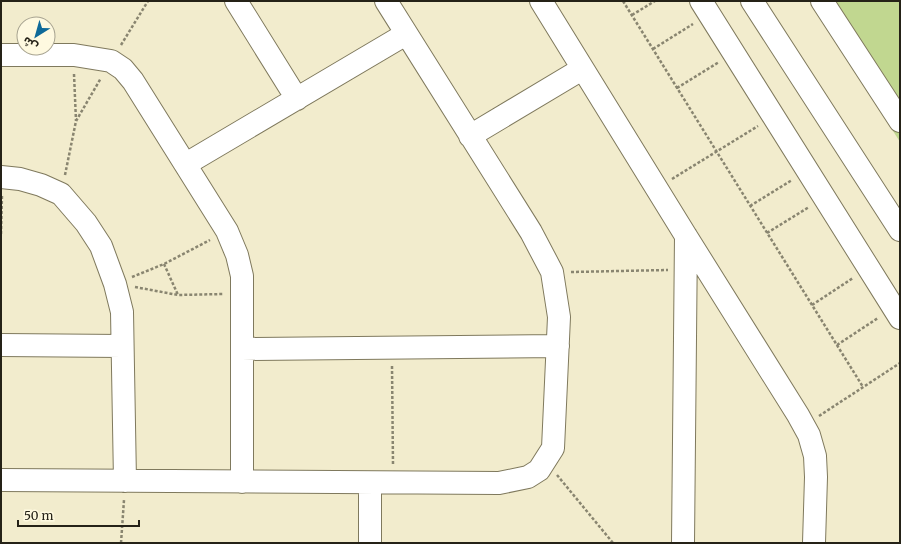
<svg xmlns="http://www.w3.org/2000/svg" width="901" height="544" viewBox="0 0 901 544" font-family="Merriweather,'Noto Sans Arabic',serif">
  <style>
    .green { fill: #c1d790 }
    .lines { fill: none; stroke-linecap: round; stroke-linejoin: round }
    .minor-casing { stroke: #7f795d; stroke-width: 24 }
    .path { stroke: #898570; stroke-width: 2.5; stroke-dasharray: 3 2; stroke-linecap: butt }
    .minor { stroke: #fff; stroke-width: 22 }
  </style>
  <rect width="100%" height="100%" fill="#f2eccd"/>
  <path class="green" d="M811 1H900V142Z"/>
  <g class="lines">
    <defs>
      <path id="minor" d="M236 1 297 99
        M541 1 686 236 798 415 809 435 815 456 816 477 814 543
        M701 1 900 318
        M752 1 900 230
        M822 1 900 121
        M1 55H74L111 61 123 69 133 81 227 231 237 255 242 276V482
        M470 136 582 69
        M186 164 406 34
        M1 177 20 179 41 185 61 194 86 223 101 246 115 284 122 312 125 481
        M1 345 122 346
        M242 349 558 346
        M1 480 499 483 528 477 539 470 553 448 559 317 552 272 531 232 386 1
        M370 543V483
        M683 543 686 236"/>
    </defs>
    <use href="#minor" class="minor-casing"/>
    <path class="path" d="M623 1 863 387
      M632 15 655 1
      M121 45 148 1
      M653 49 693 24
      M74 74 76 121
      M677 88 719 62
      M65 175 76 121 101 78
      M672 179 758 126
      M750 206 792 180
      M767 233 809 207
      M1 234 2 195
      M164 264 178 295
      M571 272 668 270
      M132 277 164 264 210 240
      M135 287 178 295 224 294
      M812 305 853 278
      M837 345 878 318
      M392 366 393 465
      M819 416 900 363
      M557 475 613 543
      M121 543 124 500"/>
    <use href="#minor" class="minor"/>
  </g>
  <rect width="901" height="544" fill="none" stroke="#252217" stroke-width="4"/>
  <g transform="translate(36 36) rotate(217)"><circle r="19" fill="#fef9e0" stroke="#a7a390"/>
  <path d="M0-3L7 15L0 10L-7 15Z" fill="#0f6a99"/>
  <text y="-6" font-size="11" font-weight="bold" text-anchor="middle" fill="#252217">ش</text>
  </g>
  <path d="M18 520v6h121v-6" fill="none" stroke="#252217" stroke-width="2"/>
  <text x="24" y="520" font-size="12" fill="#252217" stroke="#fef9e0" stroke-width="3" paint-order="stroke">50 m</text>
</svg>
